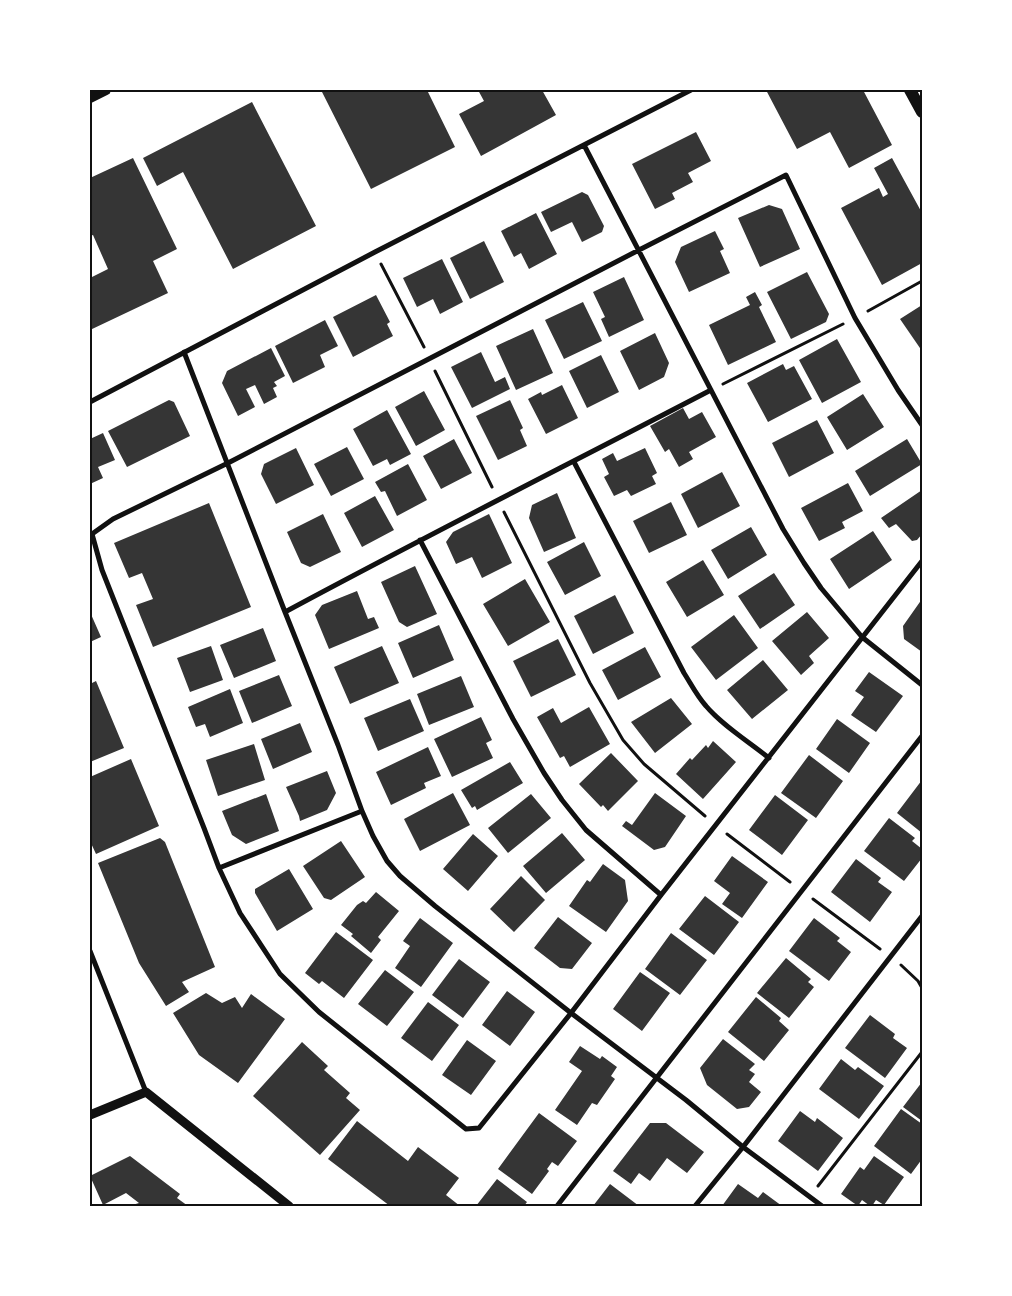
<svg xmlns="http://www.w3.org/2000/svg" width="1012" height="1296" viewBox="0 0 1012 1296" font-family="'Noto Sans',sans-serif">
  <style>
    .building { fill: #353535 }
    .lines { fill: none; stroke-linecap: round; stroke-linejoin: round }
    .path { stroke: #111; stroke-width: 3 }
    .minor { stroke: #111; stroke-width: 5 }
    .tertiary { stroke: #111; stroke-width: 9 }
    .secondary { stroke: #111; stroke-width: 10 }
    .primary { stroke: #111; stroke-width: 12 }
    .neatline { fill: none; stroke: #111; stroke-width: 2 }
  </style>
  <rect width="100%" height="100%" fill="#fff"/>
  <path class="building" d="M321 90H427L455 147 371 189Z
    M478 90H542L556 115 481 156 459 114 484 101Z
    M766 90H863L892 145 849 168 830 132 797 149Z
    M252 102 316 226 233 269 183 172 157 186 143 158Z
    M696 132 711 161 688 173 693 182 672 193 675 199 655 209 632 164Z
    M133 158 177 249 153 261 168 293 90 330V278L108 269 93 235 90 236V178Z
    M892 158 922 213V263L882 285 841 208 879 188 883 197 888 194 874 168Z
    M582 192 588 195 604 226 602 232 582 242 572 222 551 232 541 212Z
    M769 205 782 209 800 249 760 267 738 218Z
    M536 213 557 254 529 269 521 253 514 257 501 231Z
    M715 231 724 249 720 251 730 273 689 292 675 262 681 247Z
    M484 241 504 282 470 299 450 258Z
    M442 259 463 302 440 314 433 299 417 307 403 278Z
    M807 272 829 314 826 322 791 339 767 292Z
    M624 277 644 320 609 337 601 319 605 317 593 292Z
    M755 292 762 305 759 307 776 342 728 365 709 325 750 305 746 297Z
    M376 295 390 322 387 324 393 336 353 357 333 317Z
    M583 302 602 341 564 359 545 320Z
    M922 305V351L900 319Z
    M325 320 338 346 320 355 325 367 293 383 275 346Z
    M533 329 553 373 516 390 496 346Z
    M655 333 669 363 664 377 639 390 620 351Z
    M837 339 861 382 822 403 799 360Z
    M271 348 285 376 274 382 277 386 273 388 277 397 264 404 255 385 246 389 255 407 238 416 222 383 227 371Z
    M481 352 495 382 505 377 510 389 472 408 451 367Z
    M601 355 619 392 587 408 569 371Z
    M783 364 786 370 794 366 812 399 768 422 747 383Z
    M562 385 578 418 546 434 528 399 541 392 542 395Z
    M424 391 445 430 416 446 395 407Z
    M863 394 884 427 847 450 827 417Z
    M169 400 174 402 190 436 127 467 108 431Z
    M510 400 523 428 520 430 527 446 498 460 476 416Z
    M683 408 689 419 702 412 716 437 689 452 693 459 679 467 669 449 665 452 650 426Z
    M387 410 411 454 390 465 387 459 373 466 353 429Z
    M817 420 834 453 789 477 772 443Z
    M103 433 115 460 98 467 103 478 90 484V439Z
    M454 439 472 473 441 489 423 456Z
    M907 439 922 464 870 496 855 471Z
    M347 447 364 479 331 496 314 464Z
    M296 448 314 485 276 504 261 474 264 464Z
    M645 448 657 473 652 476 656 484 631 496 627 490 614 496 604 477 609 474 602 459 613 453 617 461Z
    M408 464 427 500 397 516 385 491 381 492 375 482Z
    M722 472 740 506 698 528 681 494Z
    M848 483 863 511 842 522 845 528 819 541 801 508Z
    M922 490V534L917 540 912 541 896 524 889 528 881 518Z
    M557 493 576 538 544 552 529 518 532 505Z
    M375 496 394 530 362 547 344 513Z
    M671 502 687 535 649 553 633 521Z
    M209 503 251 607 153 647 136 605 153 599 142 573 129 578 114 543Z
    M323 514 341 552 310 567 301 563 287 532Z
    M489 514 512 563 482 578 472 557 456 564 446 542 453 532Z
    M751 527 767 555 728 579 711 550Z
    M873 531 892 560 849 589 830 559Z
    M584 542 601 576 565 595 547 562Z
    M703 560 724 595 687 617 666 582Z
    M415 566 437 614 407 627 399 622 381 582Z
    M774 573 795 605 760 629 738 596Z
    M525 579 550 622 508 646 483 604Z
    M357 591 368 619 374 617 379 628 329 649 315 615 322 605Z
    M615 595 634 633 593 654 574 616Z
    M922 599V652L904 639 903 626Z
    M90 612 101 637 90 642Z
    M807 612 829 638 809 656 814 663 801 675 772 641Z
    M734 615 758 648 716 680 691 647Z
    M439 625 454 660 413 678 398 643Z
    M263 628 276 661 234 678 220 645Z
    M558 639 576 675 531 697 513 661Z
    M211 646 223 680 190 692 177 658Z
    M382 646 399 683 350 704 334 667Z
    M645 647 661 677 618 700 602 670Z
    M763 660 788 690 752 719 727 690Z
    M869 672 903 696 876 732 851 715 864 697 855 691Z
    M279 675 292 706 252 723 239 691Z
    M461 676 474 707 429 725 417 694Z
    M96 681 124 748 90 762V684Z
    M230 689 243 723 210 737 205 724 196 727 188 707Z
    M671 698 692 724 655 753 631 722Z
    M410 699 424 731 378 751 364 718Z
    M589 707 610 744 570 767 564 756 560 758 537 717 553 708 561 723Z
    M481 717 492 740 486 743 493 758 452 777 434 739Z
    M837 719 870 743 849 773 816 749Z
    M300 723 312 752 273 769 261 739Z
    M713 741 736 762 703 799 676 774 690 758 692 760 706 745 708 748Z
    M254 744 265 780 218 796 206 760Z
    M428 747 441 776 424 783 426 788 391 805 376 772Z
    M611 753 638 781 608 811 603 805 601 807 579 784Z
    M809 755 843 781 816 818 781 793Z
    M131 759 159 826 96 854 90 841V777Z
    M510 762 523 783 477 810 475 806 472 808 461 790Z
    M327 771 336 793 327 810 300 821 299 816 286 787Z
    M922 780V833L897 813Z
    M453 793 470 825 420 851 404 819Z
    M655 793 686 816 665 847 654 850 622 826 626 821 632 825Z
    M266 794 279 831 246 844 232 835 222 811Z
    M531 794 551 818 508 853 488 828Z
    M775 795 808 820 782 855 749 830Z
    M889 818 915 838 912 841 922 849V858L904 881 864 851Z
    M562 833 585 860 546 893 523 866Z
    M473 834 498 856 468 891 443 869Z
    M160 838 165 842 215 967 182 982 189 992 166 1006 139 963 98 863Z
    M341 841 365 877 331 900 324 898 303 866Z
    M732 856 768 882 742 918 722 904 730 893 714 881Z
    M856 859 881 878 878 882 892 892 870 922 831 892Z
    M603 864 625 880 628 901 606 932 569 906 587 880 590 882Z
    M289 869 313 909 277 931 255 893V889Z
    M521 876 545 900 514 932 490 909Z
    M376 892 399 911 378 937 381 940 371 953 351 936 353 934 341 925 357 905 363 901 366 903Z
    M705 896 739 922 714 955 679 929Z
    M558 917 592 943 572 969 560 968 534 948Z
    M420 918 453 943 421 987 395 968 410 946 403 941Z
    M814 918 840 938 837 941 851 952 829 981 789 951Z
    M336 932 373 960 344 998 322 981 319 984 305 973Z
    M671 933 707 960 680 995 645 969Z
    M786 958 811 979 808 982 814 987 789 1018 757 993Z
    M459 959 490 982 463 1018 432 995Z
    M385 970 414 992 387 1026 358 1004Z
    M640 972 670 993 642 1031 613 1009Z
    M507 991 535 1012 510 1046 482 1025Z
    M206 993 222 1003 235 997 242 1008 251 994 285 1019 238 1083 199 1055 173 1013Z
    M756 997 781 1018 779 1021 789 1030 764 1061 728 1032Z
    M428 1002 459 1025 432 1061 401 1038Z
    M870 1015 895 1034 893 1038 907 1048 885 1078 845 1048Z
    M723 1039 755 1064 749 1070 755 1074 749 1082 761 1092 749 1107 737 1109 707 1085 700 1068Z
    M467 1040 496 1061 471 1095 442 1075Z
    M302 1042 328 1066 324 1070 350 1093 346 1098 360 1110 320 1155 253 1096Z
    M580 1046 600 1059 602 1056 617 1067 611 1076 615 1079 597 1105 592 1103 577 1125 555 1110 582 1071 569 1062Z
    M841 1059 855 1070 858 1067 884 1086 859 1119 819 1089Z
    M922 1082V1121L903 1107Z
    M901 1109 922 1124V1159L911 1174 874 1146Z
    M800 1111 815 1122 817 1118 843 1138 818 1171 778 1141Z
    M539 1113 577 1141 558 1166 552 1162 547 1169 549 1171 532 1194 498 1169Z
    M357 1121 408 1161 418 1147 459 1178 446 1195 460 1206H390L328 1159Z
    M650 1123H666L704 1152 687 1173 667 1158 650 1181 639 1173 631 1184 613 1171Z
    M130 1156 180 1194 177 1198 188 1206H129L139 1203 126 1193 103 1205 90 1176Z
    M874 1156 904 1177 884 1205 876 1200 872 1206H870L862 1200 858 1206 841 1194 860 1167 864 1170Z
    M497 1179 527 1202 524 1206H476Z
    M610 1184 639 1206H593Z
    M738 1184 758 1198 763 1192 782 1206H722Z"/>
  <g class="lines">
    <path class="path" d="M381 264 424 347
      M868 311 922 281
      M435 371 492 487
      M723 384 843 324
      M504 512 590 683 623 740 644 764 705 816
      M727 834 790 882
      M813 899 880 949
      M901 965 918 981 922 988
      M818 1186 922 1052"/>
    <path class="minor" d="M584 145 783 529 804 563 821 588 862 637 922 685
      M184 352 285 612 338 745 362 811 373 836 387 861 400 876 435 906 571 1013 686 1100 743 1147 822 1206
      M90 402 375 252 691 90
      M922 425 898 390 855 318 786 175 639 250 228 463 113 519 92 534 102 570 204 828 219 868 240 913 280 974 319 1012 466 1129 479 1128 571 1013 661 895 922 561
      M574 462 684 673C691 684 697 696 706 706 723 726 748 741 769 758
      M420 540 513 719 544 773 562 800 586 830 661 895
      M285 612C426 536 569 464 711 390
      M219 868 362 811
      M90 951 146 1092
      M557 1206 922 736
      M695 1206 743 1147 922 916"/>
    <path class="tertiary" d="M90 1115 146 1092 289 1206"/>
    <path class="secondary" d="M90 98 106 90"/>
    <path class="primary" d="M910 90 922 112"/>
  </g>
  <rect width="1012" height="1296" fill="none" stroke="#ffffff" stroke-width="182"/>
  <rect x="91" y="91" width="830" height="1114" class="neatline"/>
</svg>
